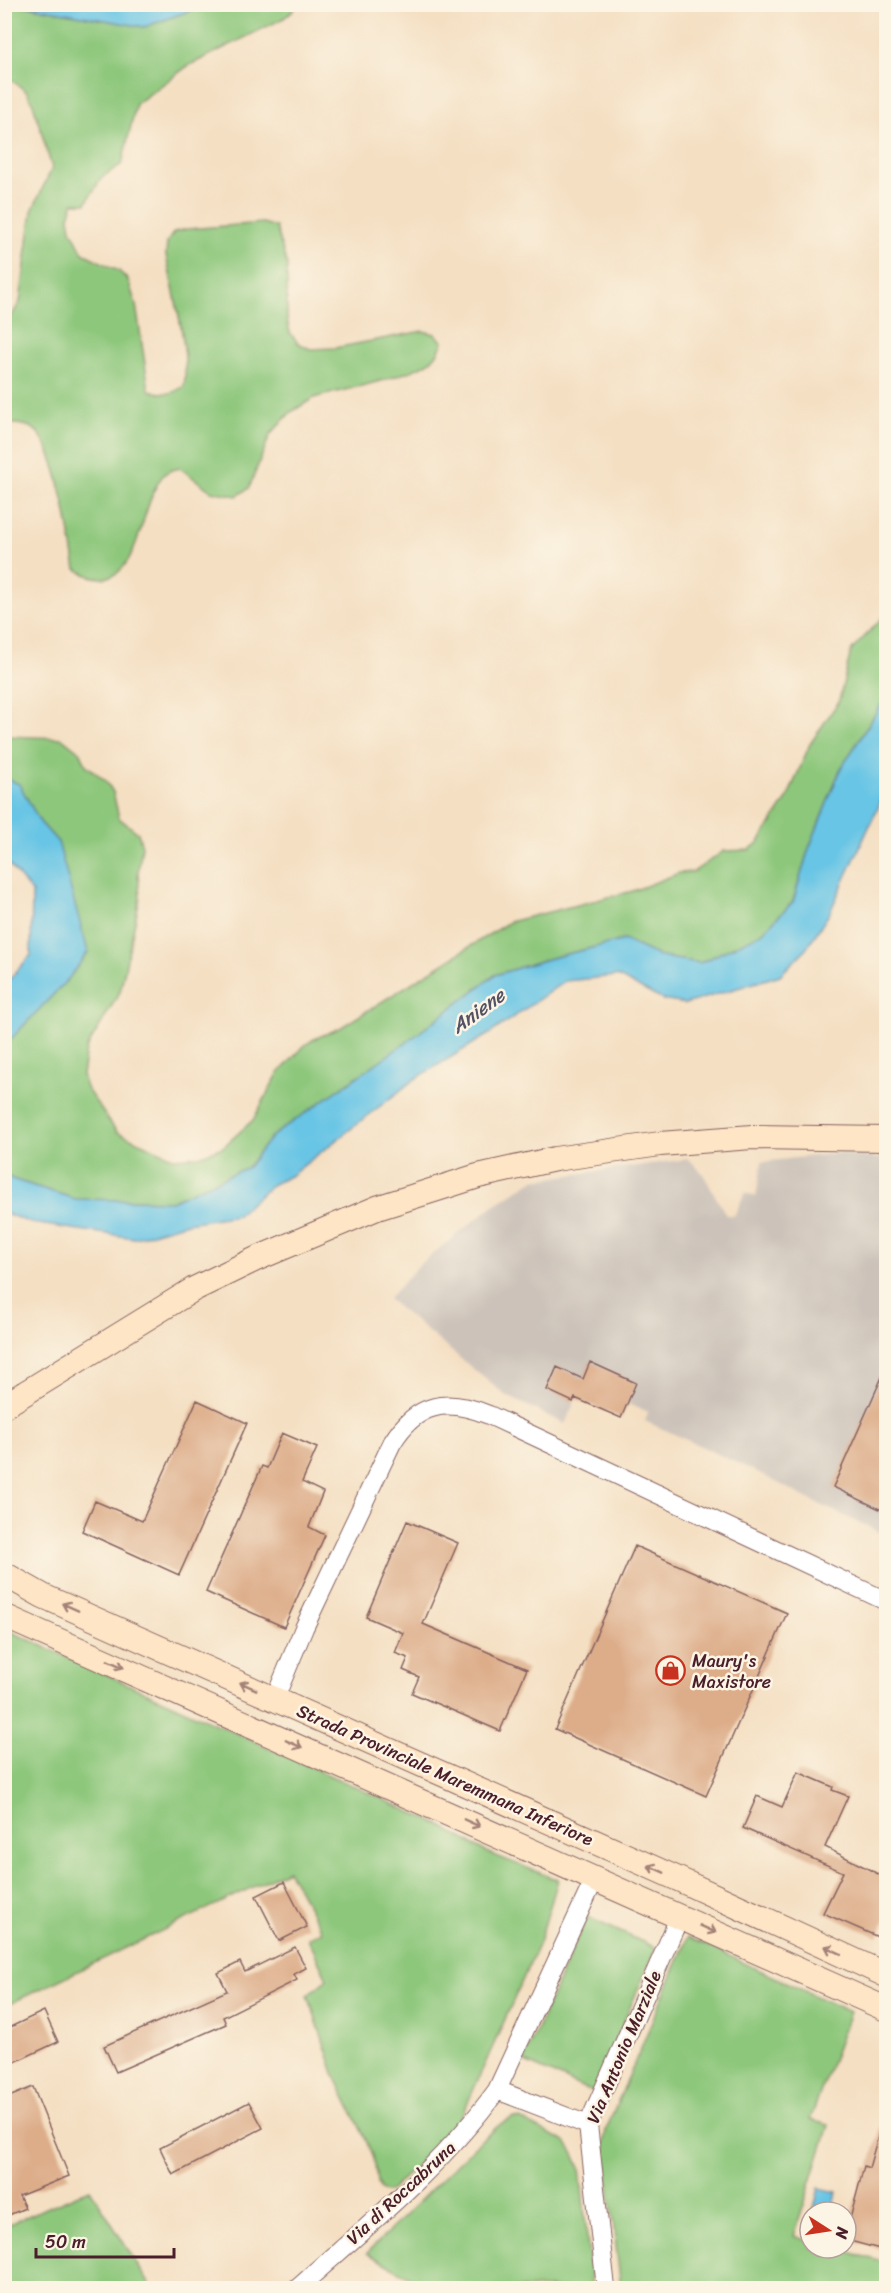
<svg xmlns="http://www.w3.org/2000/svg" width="891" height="2293" viewBox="0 0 891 2293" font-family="Sriracha,sans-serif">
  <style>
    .industrial { fill: #ccc2b9 }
    .green { fill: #8dc77b; stroke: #6c7353; stroke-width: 1.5 }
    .water { fill: #67c5e5; stroke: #587288; stroke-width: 1.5 }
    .building { fill: #ddad8a }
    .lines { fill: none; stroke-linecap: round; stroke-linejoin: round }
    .street-casing { stroke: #866260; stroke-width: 20 }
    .secondary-casing { stroke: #866260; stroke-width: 26 }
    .street { stroke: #fff; stroke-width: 18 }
    .secondary { stroke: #fde5c5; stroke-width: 24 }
    .oneway { stroke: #a48278 }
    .labels { text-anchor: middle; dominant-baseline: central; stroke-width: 5; stroke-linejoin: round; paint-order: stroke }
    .poi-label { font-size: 18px; fill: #4a1f2b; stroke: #fcf5e5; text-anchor: start }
    .street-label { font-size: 18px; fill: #4a1f2b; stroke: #fcf5e5 }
    .water-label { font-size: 20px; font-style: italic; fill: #535163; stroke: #fcf5e5 }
  </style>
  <rect width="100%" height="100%" fill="#fcf5e5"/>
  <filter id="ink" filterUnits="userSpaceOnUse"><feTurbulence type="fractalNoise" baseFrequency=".0167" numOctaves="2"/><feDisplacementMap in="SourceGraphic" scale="12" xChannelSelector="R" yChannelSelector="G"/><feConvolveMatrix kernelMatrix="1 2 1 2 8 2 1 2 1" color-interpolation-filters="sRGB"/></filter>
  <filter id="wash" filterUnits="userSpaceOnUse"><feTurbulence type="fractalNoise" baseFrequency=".008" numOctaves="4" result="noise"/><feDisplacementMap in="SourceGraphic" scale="24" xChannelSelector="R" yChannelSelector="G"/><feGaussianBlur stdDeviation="1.35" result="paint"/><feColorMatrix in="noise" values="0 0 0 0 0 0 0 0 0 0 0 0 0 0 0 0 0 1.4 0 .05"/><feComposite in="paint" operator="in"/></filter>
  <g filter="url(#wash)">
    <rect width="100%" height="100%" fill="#f4dfc2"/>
    <path class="industrial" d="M839 1153 886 1159V1535L810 1500 753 1470 645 1421 648 1412 628 1404 621 1418 576 1399 565 1424 505 1395 388 1299 419 1265 490 1208 533 1180 689 1159 703 1174 726 1215 734 1216 745 1193 756 1197 762 1162Z"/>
    <path class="green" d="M300 4 284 18 188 66 136 104 122 164 101 178 86 203H73L69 217 71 229 83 253 119 271 128 280 136 305 149 390C164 395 172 395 184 386 190 350 173 292 166 255L167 242 174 232 187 229 263 223 276 227 287 265V319L290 333 298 343 310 349 335 348 423 331 435 334 443 342C439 351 435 359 426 364 398 379 346 389 314 398L291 412 270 435 249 488 237 496 211 491 180 468C176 469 170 470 167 472 136 495 144 611 76 569 71 541 57 440 32 428 25 424 13 424 5 423L4 321 12 315 20 302 32 211 52 168 33 104 27 92 5 75V5H21L144 27 206 5Z
      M886 614V697L840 770 808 851 793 902 762 933 700 963 661 957 623 940 551 958 495 975 407 1042 271 1137 248 1167 171 1201 75 1199 12 1179 5 1173V1045L69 978 58 842 40 822 19 784 5 778 4 736 62 738 81 753 86 765 106 781 113 792 119 818 138 833 142 846 138 873 140 898 120 992 86 1049 82 1075 86 1088 117 1132 175 1158 199 1156 223 1147 253 1120 278 1074 304 1046 314 1039 340 1028 509 922 633 891 679 873 693 872 724 851 749 850 759 842 787 799 810 744 839 701 851 651Z
      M5 1629 440 1825 486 1852 558 1880 539 1943 464 2111 447 2136 389 2192 382 2191 377 2183 375 2164 366 2140 335 2076 308 1995 327 1979 308 1938 322 1931 288 1870 5 2006Z
      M587 1917 656 1948 593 2092 523 2061Z
      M688 1937 850 2012 810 2120 829 2125 794 2236 810 2241V2248H835L886 2263V2288H621L604 2144 606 2130Z
      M512 2118 520 2119 566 2142 574 2154 580 2168 592 2288H430L367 2253 480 2141 502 2123Z
      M90 2189 152 2288H5V2226Z"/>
    <path class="water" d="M21 5H206L144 27Z
      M886 697V790L829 914 806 949 780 975 685 1004 663 1000 617 976 565 981 489 1034 415 1079 290 1176 273 1184 237 1215 187 1223 135 1238 31 1223 5 1213V1173L12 1179 75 1199 171 1201 248 1167 271 1137 407 1042 495 975 551 958 624 940 661 957 700 963 762 933 793 902 808 851 840 770Z
      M5 778 19 784 40 822 58 842 88 952 69 978 5 1045V984L31 955 32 892 5 860Z
      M819 2188 837 2192 832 2212H813Z"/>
    <g id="blocks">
      <path class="building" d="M590 1362 636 1383 621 1418 575 1398 573 1402 547 1390 557 1367 583 1379Z
        M886 1368V1512L833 1487Z
        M197 1400 247 1423 179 1575 82 1531 95 1501 142 1521Z
        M282 1433 317 1448 302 1482 323 1492 309 1527 325 1535 284 1627 206 1592 262 1466 267 1468Z
        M407 1521 458 1543 423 1624 527 1669 500 1731 412 1693 419 1677 403 1670 408 1658 395 1653 403 1633 366 1617Z
        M635 1546 787 1613 706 1796 555 1729Z
        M798 1772 833 1787 832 1790 848 1796 825 1847 886 1878V1919L878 1937 823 1913 843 1872 743 1828 757 1796 782 1807Z
        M284 1882 307 1927 279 1941 256 1896Z
        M295 1947 306 1968 294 1974 297 1980 223 2017 226 2024 116 2072 104 2046 227 1991 218 1973 240 1962 245 1972Z
        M44 2011 58 2042 4 2067V2030Z
        M33 2087 69 2176 19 2196 25 2208 4 2217V2099Z
        M249 2102 263 2128 173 2175 160 2148Z
        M882 2122H886V2226L880 2249 846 2240V2234L864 2166 869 2168Z"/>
    </g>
  </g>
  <g filter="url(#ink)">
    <use href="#blocks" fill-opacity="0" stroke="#866260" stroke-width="1.5"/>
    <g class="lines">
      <defs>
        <path id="street" d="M275 1698 304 1628 392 1443C417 1402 447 1398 489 1415L886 1601
          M497 2090 588 2125
          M298 2288C367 2226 442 2166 497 2090L595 1878
          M606 2288 588 2125 680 1916"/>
        <path id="secondary" d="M4 1406 194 1289 256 1259 377 1208 478 1176 555 1159 660 1144 752 1137 886 1139
          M4 1574 43 1596 676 1878 886 1975
          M4 1616 886 2009"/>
      </defs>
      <use href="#street" class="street-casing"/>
      <use href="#secondary" class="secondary-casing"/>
      <use href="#street" class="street"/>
      <use href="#secondary" class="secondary"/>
    </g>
    <defs><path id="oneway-shaft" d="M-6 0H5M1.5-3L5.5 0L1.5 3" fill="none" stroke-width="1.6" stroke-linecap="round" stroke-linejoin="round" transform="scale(1.5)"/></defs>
    <g class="oneway">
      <use href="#oneway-shaft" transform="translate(70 1607) rotate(-156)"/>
      <use href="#oneway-shaft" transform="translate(116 1664) rotate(24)"/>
      <use href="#oneway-shaft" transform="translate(248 1686) rotate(-156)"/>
      <use href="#oneway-shaft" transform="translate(294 1744) rotate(24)"/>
      <use href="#oneway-shaft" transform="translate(472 1823) rotate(24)"/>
      <use href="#oneway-shaft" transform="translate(656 1869) rotate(-156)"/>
      <use href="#oneway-shaft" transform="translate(708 1929) rotate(24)"/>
      <use href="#oneway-shaft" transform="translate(833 1950) rotate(-155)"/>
    </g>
  </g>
  <defs>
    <symbol id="shop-ring" viewBox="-11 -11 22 22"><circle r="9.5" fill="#fcf5e5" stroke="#c8321e" stroke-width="1.5"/><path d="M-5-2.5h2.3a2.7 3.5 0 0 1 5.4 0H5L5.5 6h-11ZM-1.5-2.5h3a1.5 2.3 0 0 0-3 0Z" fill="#c8321e"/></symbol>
  </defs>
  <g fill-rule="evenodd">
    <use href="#shop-ring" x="654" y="1654" width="33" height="33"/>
  </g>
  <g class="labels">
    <g class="poi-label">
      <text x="692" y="1661">Maury's<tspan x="692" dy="21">Maxistore</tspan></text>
    </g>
    <g class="street-label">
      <text transform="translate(445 1775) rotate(24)">Strada Provinciale Maremmana Inferiore</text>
      <text transform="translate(624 2047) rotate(-67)">Via Antonio Marziale</text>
      <text transform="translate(401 2193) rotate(-43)">Via di Roccabruna</text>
    </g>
    <g class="water-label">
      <text transform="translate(478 1011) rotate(-36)">Aniene</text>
    </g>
  </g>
  <rect width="891" height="2293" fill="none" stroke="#fcf5e5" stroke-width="24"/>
  <g transform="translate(828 2230) rotate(102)"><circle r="28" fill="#fcf5e5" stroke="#b59f9b" stroke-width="1.5"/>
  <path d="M0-4.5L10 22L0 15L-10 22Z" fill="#c8321e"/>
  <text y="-9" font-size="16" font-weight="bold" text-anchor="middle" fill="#4a1f2b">N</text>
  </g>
  <path d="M36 2248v9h138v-9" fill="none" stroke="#4a1f2b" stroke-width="3"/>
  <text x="45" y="2248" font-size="18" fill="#4a1f2b" stroke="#fcf5e5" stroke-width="4.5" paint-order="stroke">50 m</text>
</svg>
